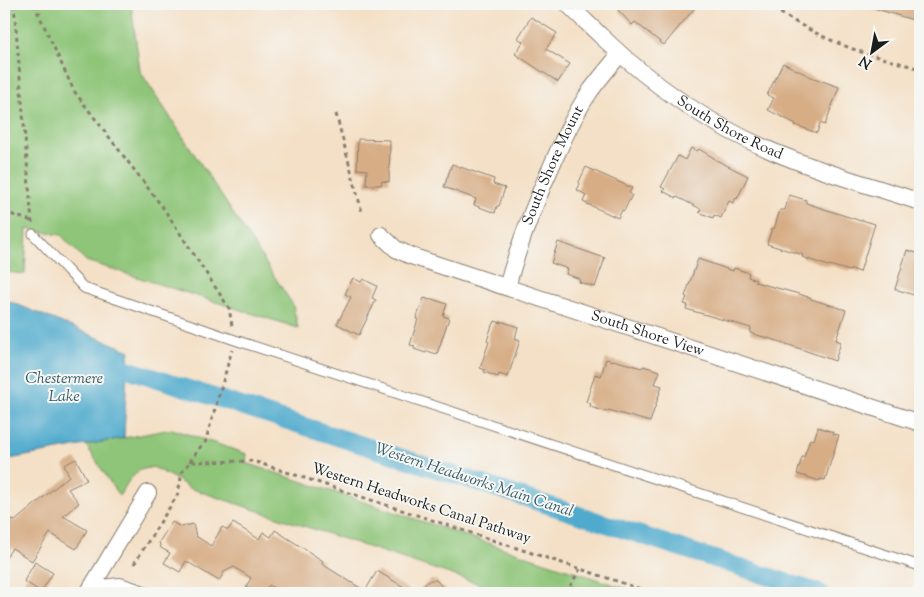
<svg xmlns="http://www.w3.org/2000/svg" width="924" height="597" viewBox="0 0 924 597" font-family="'Sorts Mill Goudy',serif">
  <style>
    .green { fill: #8ec578; stroke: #55704a }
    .water { fill: #4faacd; stroke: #366374 }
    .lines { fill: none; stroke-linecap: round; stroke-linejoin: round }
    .canal { stroke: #4faacd; stroke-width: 18 }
    .building { fill: #d7ad86 }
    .lane-casing { stroke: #887e71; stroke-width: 11 }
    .street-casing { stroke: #887e71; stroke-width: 18 }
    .path { stroke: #887e71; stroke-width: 3; stroke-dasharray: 4 4; stroke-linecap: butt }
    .lane { stroke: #fff; stroke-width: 9 }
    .street { stroke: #fff; stroke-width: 16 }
    .labels { text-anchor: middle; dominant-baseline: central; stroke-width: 4; stroke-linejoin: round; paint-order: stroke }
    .street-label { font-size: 15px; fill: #1c1c1c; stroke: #f6f6f2 }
    .water-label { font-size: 16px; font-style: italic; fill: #335c6c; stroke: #f6f6f2 }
  </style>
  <rect width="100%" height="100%" fill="#f6f6f2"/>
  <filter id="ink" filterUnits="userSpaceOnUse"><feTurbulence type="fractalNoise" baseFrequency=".02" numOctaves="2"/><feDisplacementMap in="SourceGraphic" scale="10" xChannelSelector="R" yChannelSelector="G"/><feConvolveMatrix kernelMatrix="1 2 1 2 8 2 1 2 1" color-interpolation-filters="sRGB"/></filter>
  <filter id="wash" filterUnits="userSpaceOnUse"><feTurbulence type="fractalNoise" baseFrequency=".0096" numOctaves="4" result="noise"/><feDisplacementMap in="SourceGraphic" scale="20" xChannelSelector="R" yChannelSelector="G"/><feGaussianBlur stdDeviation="1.12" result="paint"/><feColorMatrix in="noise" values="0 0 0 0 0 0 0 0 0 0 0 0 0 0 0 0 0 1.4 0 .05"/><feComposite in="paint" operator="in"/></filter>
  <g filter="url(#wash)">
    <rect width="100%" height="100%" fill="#f4e0c6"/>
    <path class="green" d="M4 4H131L140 71 293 305 298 328 86 261 61 235 27 229 25 274 4 272Z
      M172 429 247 454 246 463 639 593H507L189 488C178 479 165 474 153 467L140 470 130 479 119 496 86 445Z"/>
    <path class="water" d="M4 299 130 351 127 369 124 438 4 460Z"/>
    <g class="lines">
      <path class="canal" d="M127 369 820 593"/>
    </g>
    <g id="blocks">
      <path class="building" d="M624 4H698L664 45 635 22 632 25 618 10Z
        M871 4H920V22L870 7Z
        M531 17 557 33 546 49 570 64 558 82 515 54 523 42 518 38Z
        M783 63 811 77 839 87 825 125 820 123 817 133 795 125 796 124 768 110 774 98 767 95Z
        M358 139 390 140 389 182 382 181 381 185H366L367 170 357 169Z
        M691 148 697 151 699 149 714 158V159L748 176 737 199 736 198 733 203 729 201 721 218 714 215 713 218 699 212 701 209 677 197 676 198 663 191 665 189 661 187 678 156 685 160Z
        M452 164 494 179 493 184 505 188 499 206H497L495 213 474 205 476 199 444 187Z
        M586 167 632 188 629 193 632 195 624 211 622 210 618 218 583 202 586 195 577 190 580 184 579 182Z
        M789 195 806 200V203L861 221 862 220 875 224 860 272 851 269 850 271 829 265 828 266 802 257 803 255 767 244 772 228 774 229 780 210H785Z
        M558 242 605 258 595 287 579 282 580 279 566 274 568 269 551 263Z
        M907 250 920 254V297L895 289Z
        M698 259 733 271 734 268 749 273 748 277 756 280 755 282 799 294 811 298V299L846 310 836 340 841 342 835 361 778 341 750 333 751 328 686 309 688 305 684 304 687 297 685 296Z
        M353 278 361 282 363 279 377 286 372 298 376 300 359 335 337 324 351 297 345 294Z
        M424 298 430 300 432 299 447 304 443 316 449 318 437 354 427 351 426 353 414 349 415 346 410 345 418 319H416Z
        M495 321 501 323V321L518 327 515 338 520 340 508 377 499 374 498 377 484 372 485 370 480 368 489 342 487 341 492 325 494 324Z
        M606 359 613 361V360L642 368 643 366 660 371 655 384 662 386 650 422 608 410 607 412 590 407 591 404 586 402 595 374 601 376Z
        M818 427 833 432V434L839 435 825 480 820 479V481L797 474 802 457H804L810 439 814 440Z
        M76 459 87 480 68 489 79 503 63 516 87 530 76 549 50 533 32 561 12 548 4 561V528L10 518 15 521 69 476 64 465Z
        M172 522 181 527 193 524 196 536 211 546 222 527 228 530 233 523 259 539 263 532 271 537 275 530 323 561 322 564 365 591 377 571 414 593H282L269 585 264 593H256L246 587 251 578 234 567 224 572 219 581 186 561 180 572 164 563 170 553 161 548 159 542Z
        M35 562 53 573 41 592 24 581Z
        M430 580H436L448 593H415Z"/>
    </g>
  </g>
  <g filter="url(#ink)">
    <use href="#blocks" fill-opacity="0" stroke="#887e71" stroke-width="1"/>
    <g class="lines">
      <defs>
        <path id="lane" d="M33 234 84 288 235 340 920 566"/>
        <g id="street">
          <path id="s1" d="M568 4C578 15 590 25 601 36 656 89 722 133 794 160 835 176 878 188 920 202"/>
          <path id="s2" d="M381 235 396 249 411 256 920 423"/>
          <path id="s3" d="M507 287C519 243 536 200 555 158 565 135 576 111 591 90 600 78 610 66 620 54"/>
          <path d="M91 589 120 586 141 593"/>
          <path d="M88 593 148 493"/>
        </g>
      </defs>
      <use href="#lane" class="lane-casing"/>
      <use href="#street" class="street-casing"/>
      <path class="path" d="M14 4 32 223
        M34 4 74 91 164 209 229 308 232 326
        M38 4 40 13
        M767 4C793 22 823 38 853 49 875 57 898 62 920 69
        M336 114 362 212
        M4 212 32 221
        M190 462 198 449 205 443 232 350
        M134 564 178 494 182 472 190 462 253 461 653 593
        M566 593 580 569"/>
      <use href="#lane" class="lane"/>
      <use href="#street" class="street"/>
    </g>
  </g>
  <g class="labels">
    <g class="street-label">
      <text stroke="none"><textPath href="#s1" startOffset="205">South Shore Road</textPath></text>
      <text stroke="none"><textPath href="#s3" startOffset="130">South Shore Mount</textPath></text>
      <text stroke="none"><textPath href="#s2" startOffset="286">South Shore View</textPath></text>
      <text transform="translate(421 504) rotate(18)">Western Headworks Canal Pathway</text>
    </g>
    <g class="water-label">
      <text x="64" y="379">Chestermere<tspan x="64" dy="18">Lake</tspan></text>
      <text transform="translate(474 481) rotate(18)">Western Headworks Main Canal</text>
    </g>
  </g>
  <rect width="924" height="597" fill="none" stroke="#f6f6f2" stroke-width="20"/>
  <g transform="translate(872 52) rotate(212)" stroke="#f6f6f2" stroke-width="4" paint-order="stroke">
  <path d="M0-4L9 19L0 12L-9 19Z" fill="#1c1c1c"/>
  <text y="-8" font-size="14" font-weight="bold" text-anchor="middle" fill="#1c1c1c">N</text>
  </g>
</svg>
